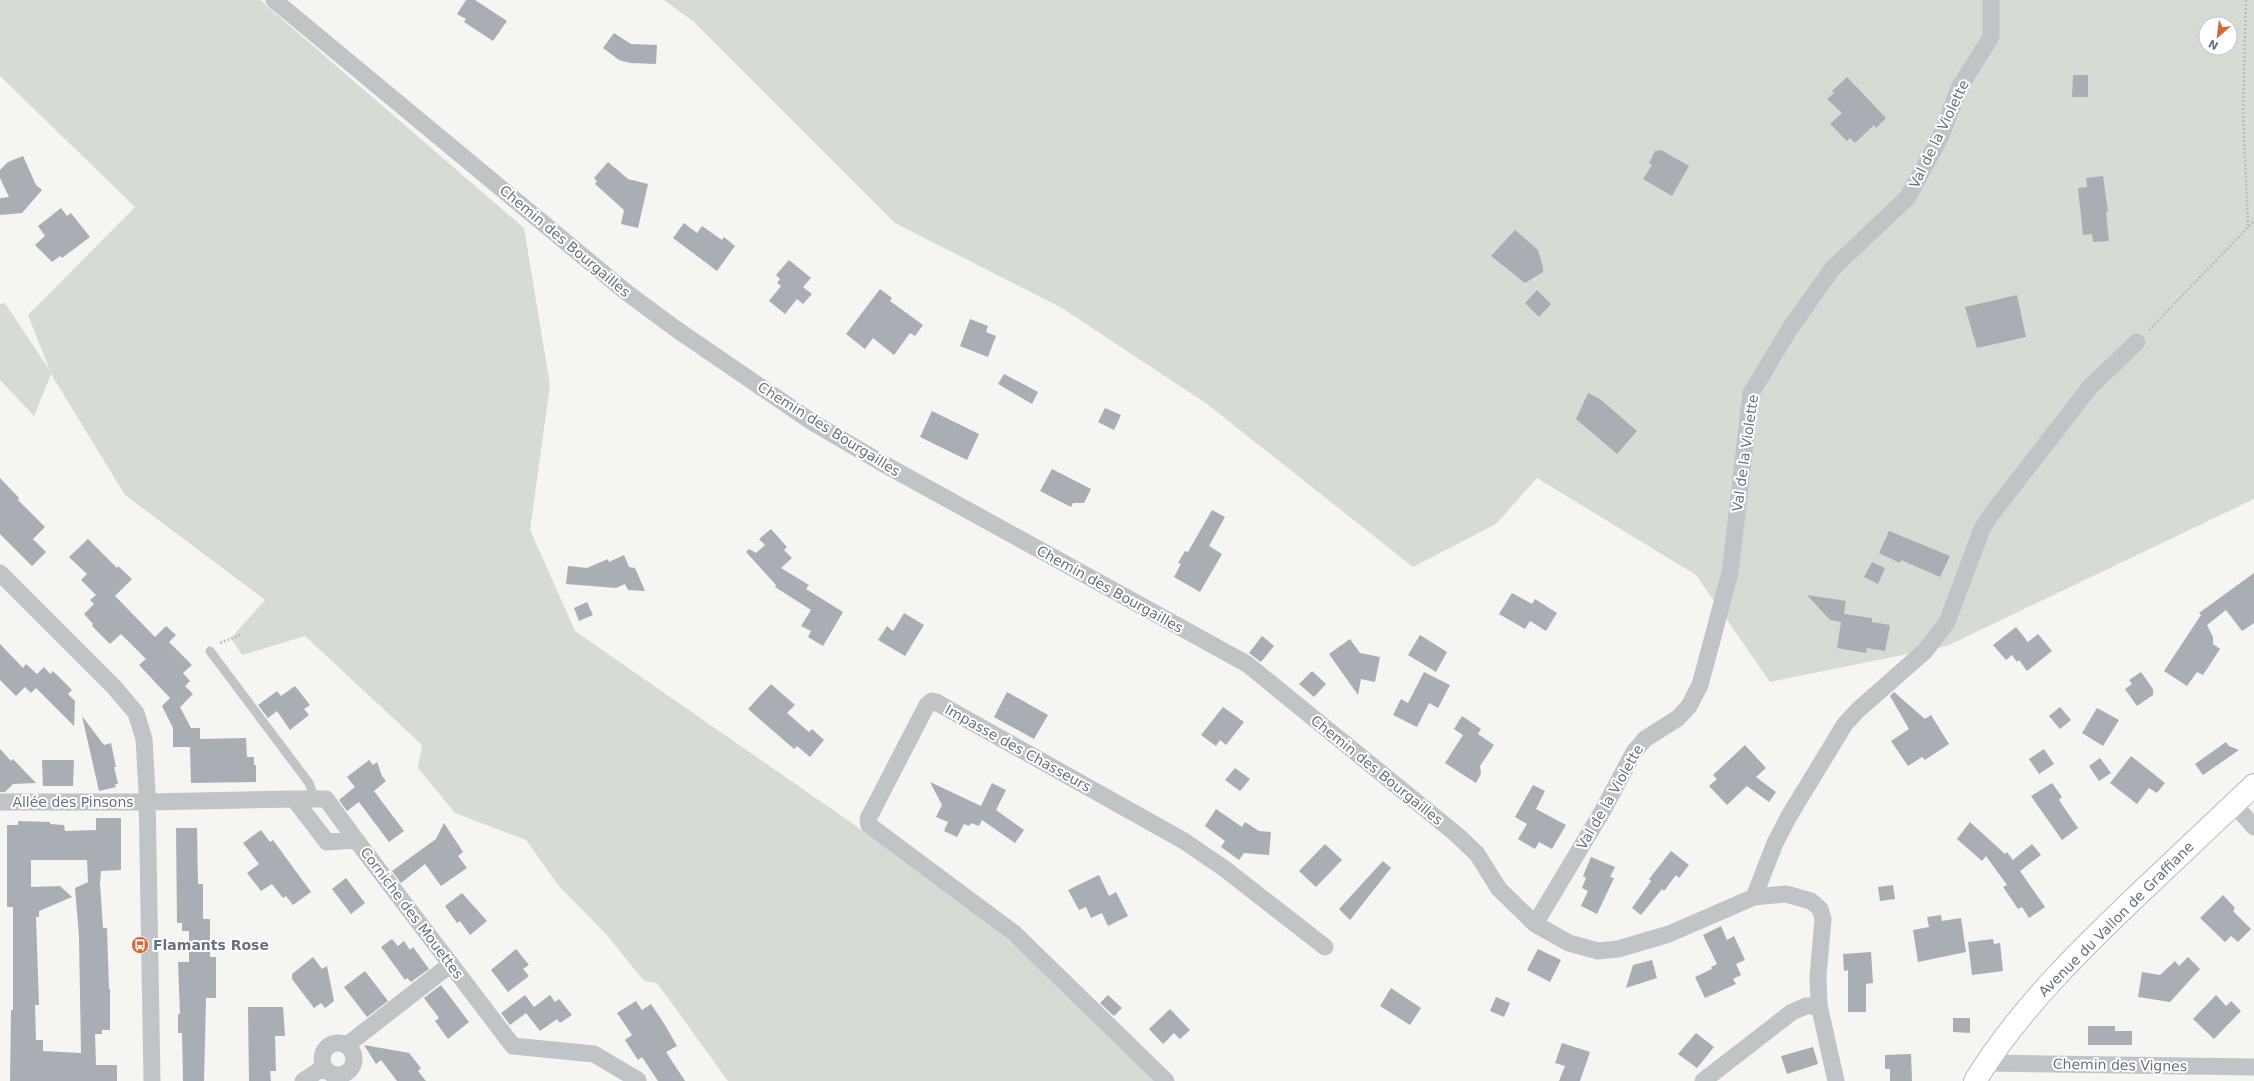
<svg xmlns="http://www.w3.org/2000/svg" width="2254" height="1081" viewBox="0 0 2254 1081" font-family="'DejaVu Sans',sans-serif">
  <style>
    .green { fill: #d6dcd3; fill-rule: evenodd }
    .building { fill: #a9aeb4; fill-rule: evenodd }
    .lines { fill: none; stroke-linecap: round; stroke-linejoin: round }
    .secondary-casing { stroke: #b6b9be; stroke-width: 24 }
    .path { stroke: #bbbdbf; stroke-width: 2.5; stroke-dasharray: 2 2; stroke-linecap: butt }
    .lane { stroke: #c1c4c7; stroke-width: 9 }
    .street { stroke: #c1c4c7; stroke-width: 17 }
    .secondary { stroke: #fff; stroke-width: 22 }
    .labels { text-anchor: middle; dominant-baseline: central; stroke-width: 4; stroke-linejoin: round; paint-order: stroke }
    .street-label { font-size: 14px; fill: #677280; stroke: #fff }
    .poi-label { font-size: 14px; font-weight: bold; fill: #677280; stroke: #fff; text-anchor: start }
  </style>
  <rect width="100%" height="100%" fill="#f5f5f2"/>
  <path class="green" d="M0 0H260L524 228 550 385 530 530 575 631 967 903 1165 1081H728L657 983 644 981 606 934 559 886 526 840 455 813 418 768 422 745 305 636 242 655 231 638 265 600 125 495 51 374 34 416 0 380V304L5 303 50 371 28 315 135 207 0 76Z
    M664 0H2254V499L1947 646 1770 682 1696 575 1537 478 1496 524 1413 567 1207 404 1062 308 895 223 694 22ZM2206 24H2230V48H2206Z"/>
  <path class="building" d="M466 0H475L507 21 493 41 464 22 466 19 457 14Z
    M614 33 631 44 657 45 656 64 630 63 619 60 603 48Z
    M2073 75H2088V97H2072Z
    M1847 77 1886 118 1876 128 1874 125 1855 143 1850 138 1847 141 1830 124 1842 113 1827 99 1834 93 1832 91Z
    M1661 150 1689 166 1672 196 1643 179 1652 165 1649 163 1655 151Z
    M23 156 36 185 42 190 22 213 0 215V198L9 197 0 178V170L8 162Z
    M608 162 628 179 648 184 638 228 621 224 624 210 595 184 597 181 594 178Z
    M2103 176 2108 212H2106L2109 241 2093 242 2092 234 2083 235 2078 188 2087 187 2086 178Z
    M61 208 67 216 71 213 90 237 62 258 60 256 52 262 35 245 45 236 38 226Z
    M684 223 697 233 702 226 722 240 724 237 735 246 717 271 673 238Z
    M1515 230 1538 250 1543 267V272L1525 283 1491 256Z
    M789 260 811 278 803 287 812 294 803 304 797 299 785 314 769 301 781 286 777 283 780 279 776 275Z
    M880 289 892 298 890 301 923 325 915 336 910 333 894 355 873 338 865 349 846 334Z
    M1537 290 1551 304 1539 317 1525 303Z
    M2017 295 2026 337 1977 348 1965 307Z
    M970 319 988 326 986 332 996 336 988 357 960 346Z
    M1004 374 1038 392 1032 404 998 384Z
    M1588 393 1600 399 1637 431 1617 454 1576 419Z
    M1105 408 1121 415 1114 430 1098 422Z
    M932 411 979 434 967 460 920 437Z
    M1052 469 1091 489 1084 503H1073L1071 507 1040 491Z
    M0 478 19 498 18 500 45 527 33 539 46 552 32 566 0 534Z
    M1212 510 1225 517 1209 546 1222 554 1200 592 1174 577 1181 564 1178 563 1185 551 1188 552Z
    M771 529 787 547 784 550 792 558 781 568 809 585 806 589 843 612 823 646 808 637 811 631 801 626 811 610 775 587 776 585 746 552 749 549 756 553 765 545 759 539Z
    M1889 531 1950 556 1940 577 1901 560 1900 563 1879 553Z
    M88 539 117 568 118 566 132 579 115 596 119 600 155 637 166 626 176 635 169 642 192 665 183 673 190 681 185 686 193 694 180 707 191 728H200V739L246 738 247 757H254V765H256V782L191 783 190 747H173V728L162 706 170 698 139 665 146 659 121 634 110 644 92 626 93 624 84 614 94 604 90 600 96 595 81 580 87 574 69 557Z
    M624 555 629 567 635 568 645 591 628 590 625 584 616 588 566 584 568 566 587 568 608 559 609 562Z
    M1872 562 1885 568 1878 584 1864 577Z
    M2254 573V623L2242 631 2226 610 2207 625 2213 637V644L2220 649 2203 675 2197 672 2187 686 2164 671 2201 615 2199 613Z
    M1512 593 1532 604 1535 599 1557 613 1546 631 1530 621 1525 629 1499 614Z
    M1807 595 1846 601 1844 614 1872 618V622L1890 625 1885 651 1867 648 1866 653 1837 648 1841 622 1830 620Z
    M587 602 593 615 579 621 574 608Z
    M904 613 924 625 905 656 878 640 887 626 893 631Z
    M2016 627 2028 642 2038 634 2052 651 2027 671 2019 660 2017 662 2012 655 2006 660 1993 645Z
    M1420 635 1447 652 1436 672 1408 655Z
    M1262 636 1274 646 1261 662 1249 653Z
    M1350 639 1360 653 1380 657 1375 682 1361 679 1358 695 1329 654Z
    M0 644 23 668 26 664 37 674 44 667 50 674 53 671 72 690 68 694 75 701 74 726 36 688 31 693 25 687 16 696 0 680Z
    M1312 671 1326 684 1314 697 1299 684Z
    M1424 672 1450 685 1438 708 1429 703 1417 727 1393 715 1401 699 1408 703Z
    M2141 672 2153 689V695L2137 706 2125 689 2132 684 2129 680Z
    M771 684 795 705 787 713 809 732 812 729 824 740 810 757 797 746 794 749 748 709Z
    M295 686 310 705 304 709 309 715 290 730 277 711 268 718 258 705 277 691 281 696Z
    M1007 692 1048 715 1034 739 994 717Z
    M1894 692 1925 719 1931 715 1949 744 1925 760 1922 757 1908 766 1891 741 1909 729 1890 696Z
    M1223 707 1244 722 1226 745 1220 740 1216 746 1201 735Z
    M2060 707 2071 720 2060 729 2049 716Z
    M2097 708 2119 720 2103 746 2082 733Z
    M82 716 104 745 111 743 116 767H114L118 784H115L116 787 99 791Z
    M1462 716 1481 729 1478 734 1494 745 1480 766 1481 774 1476 783 1445 763 1463 735 1454 729Z
    M2226 742 2229 746 2239 750 2203 775 2195 764Z
    M1745 745 1766 768 1756 777 1776 792 1769 802 1747 786 1727 805 1709 786 1717 779 1713 775Z
    M0 749 11 761 13 759 36 783 13 784 5 792H0Z
    M2044 749 2054 764 2039 774 2029 759Z
    M2131 756 2165 783 2157 793 2149 788 2137 804 2110 783Z
    M2100 758 2111 773 2099 781 2089 766Z
    M42 760H74L73 786H43Z
    M369 760 373 765 377 762 382 776 386 781 374 791 404 831 389 842 359 802 347 811 339 800 355 787 347 777Z
    M1235 768 1250 779 1240 791 1225 780Z
    M930 782 981 806 992 783 1006 790 996 810 1024 830 1015 843 982 820 979 826 971 823 969 826 964 824 957 837 944 831 948 822 936 817 942 805Z
    M2052 783 2062 797 2059 800 2078 828 2062 840 2031 796Z
    M1533 785 1545 791 1536 809 1566 825 1552 849 1539 842 1535 849 1518 839 1527 824 1515 817Z
    M1216 809 1242 827 1245 822 1259 831 1271 832 1269 855 1244 853 1239 860 1221 847 1225 841 1205 826Z
    M96 818H121V870L101 871 100 883 103 928H107L109 989H110V1030H102V1034H95L96 1065H117V1081H10L11 1010H13V907H7V825H18V821L50 822V824L64 825 65 831 96 830ZM31 860H87L88 882 75 888 79 936 81 1053 43 1051V1040H36L35 1005H39L36 917H39V911L72 897 60 886 31 887Z
    M1970 822 2005 854 2007 852 2013 860 2032 844 2041 855 2020 871 2045 907 2029 918 2022 907 2018 909 2003 887 2007 885 1986 856 1982 861 1957 839Z
    M444 823 463 852 458 856 467 868 441 886 425 864 401 883 392 871 436 839Z
    M176 828H197L198 884H203V919H210V957H216V998H206L204 1081H183L182 1033H178V1014H180L178 962H189V931H182V923H177Z
    M261 830 270 842 273 840 311 892 293 905 286 896 283 898 272 884 261 891 247 873 259 864 243 843Z
    M1325 844 1342 860 1316 887 1299 871Z
    M1671 851 1689 865 1679 878 1676 875 1664 891 1662 889 1641 915 1632 908 1651 881 1649 879Z
    M1591 857 1615 867 1610 877 1614 878 1597 914 1581 906 1588 891 1582 888 1586 878 1583 876Z
    M1383 861 1391 868 1350 920 1339 909Z
    M1099 875 1109 896 1116 892 1128 916 1108 926 1102 913 1091 918 1086 907 1079 910 1068 890Z
    M346 878 365 903 351 914 332 889Z
    M1893 885 1895 899 1880 901 1878 887Z
    M462 893 487 921 470 935 460 921 457 923 445 906Z
    M2223 895 2235 908 2233 911 2251 929 2238 942 2231 936 2225 942 2200 918Z
    M1941 915 1942 921 1961 918 1966 952 1918 962 1913 930 1929 927 1927 917Z
    M1721 926 1727 940 1734 936 1745 960 1736 964 1741 975 1733 979 1736 984 1705 998 1695 977 1712 969 1711 967 1717 964 1703 935Z
    M392 939 398 946 404 941 410 950 413 947 429 969 411 982 407 978 405 980 381 947Z
    M1993 939 1994 944 2000 943 2003 971 1972 975 1968 942Z
    M516 949 529 965 523 969 529 976 508 992 491 970Z
    M1538 949 1561 960 1550 982 1527 970Z
    M1871 952 1873 983 1866 984V1012H1848V970L1844 971 1843 954Z
    M313 957 322 969 327 966 334 1001 325 1008 321 1003 314 1008 292 979V974Z
    M2188 957 2200 969 2170 1002 2138 997 2142 972 2160 975 2175 961 2179 966Z
    M1652 960 1657 978 1626 988 1633 965Z
    M365 971 388 1001 367 1017 344 987Z
    M441 985 469 1022 448 1039 435 1021 439 1018 424 998Z
    M1391 988 1421 1008 1410 1025 1380 1006Z
    M525 995 534 1007 510 1025 501 1013Z
    M550 995 555 1002 559 999 572 1015 560 1023 557 1019 540 1031 526 1013Z
    M1108 995 1122 1008 1114 1016 1100 1003Z
    M2216 995 2226 1006 2231 1001 2241 1011 2214 1039 2193 1019Z
    M1496 997 1510 1003 1504 1017 1490 1011Z
    M636 1001 642 1010 651 1004 665 1025 677 1046 666 1052 685 1081H658L642 1057 638 1060 625 1040 632 1035 617 1013Z
    M248 1007H283L285 1036H275L276 1071H270L271 1081H249Z
    M1170 1009 1190 1030 1180 1039 1174 1033 1163 1044 1149 1029Z
    M1953 1018H1970V1033L1953 1032Z
    M2088 1026H2115V1031H2132V1045H2088Z
    M1696 1033 1714 1047 1697 1068 1678 1054Z
    M1562 1043 1590 1052 1580 1081H1559L1565 1066 1555 1063Z
    M364 1045 409 1053 421 1068 418 1071 426 1081H397L381 1060 376 1064Z
    M1813 1047 1818 1064 1787 1074 1781 1056Z
    M1911 1054 1912 1081H1890V1069H1885V1055Z"/>
  <g class="lines">
    <defs>
      <path id="secondary" d="M1975 1081C2019 1009 2082 948 2143 890 2180 855 2217 820 2254 785"/>
    </defs>
    <use href="#secondary" class="secondary-casing"/>
    <path class="path" d="M2246 0 2243 111 2248 227
      M2149 330 2254 221
      M220 643 240 635"/>
    <path class="lane" d="M210 651 309 783 315 799"/>
    <path class="street" d="M274 0 626 292 676 329 812 422 882 463 1247 664 1456 834 1477 854 1499 889 1535 924 1569 943 1598 951 1618 949 1669 934 1754 897 1786 894 1811 901 1820 909 1823 919 1818 976 1819 1005 1836 1081
      M0 573 114 687 136 713 144 739 147 792 152 1081
      M294 799H326L356 840
      M0 802H147L294 799 327 842 356 840 513 1046 594 1054 638 1080
      M2234 804 2254 827
      M1754 897 1775 843 1789 816 1845 724 1858 710 1925 651 1947 622 1982 529 1990 516 2090 387 2137 342
      M1535 924 1602 812 1634 752 1645 739 1678 718 1689 706 1700 685 1730 573 1751 393 1789 330 1832 269 1908 197 1941 136 1959 88 1991 37V0
      M322 1059a16 16 0 1 1 32 0a16 16 0 1 1-32 0Z
      M347 1045 451 964
      M1986 1063 2254 1067
      M303 1081 324 1067
      M1166 1081 1014 933 869 825 868 819 927 705 932 701 936 702 1184 841 1225 869 1325 947
      M1703 1081 1792 1012 1806 1006 1819 1005"/>
    <use href="#secondary" class="secondary"/>
  </g>
  <defs>
    <symbol id="bus-disc" viewBox="-11 -11 22 22"><circle r="9.5" fill="#d46933" stroke="#fff"/><path d="M-5-6H5V4H4V6H2V4H-2V6H-4V4H-5ZM-3.5-4V0h7V-4ZM-3.5 1.2v1.5H-2V1.2ZM2 1.2v1.5H3.5V1.2Z" fill="#fff"/></symbol>
  </defs>
  <g fill-rule="evenodd">
    <use href="#bus-disc" x="130" y="935" width="20" height="20"/>
  </g>
  <g class="labels">
    <g class="street-label">
      <text transform="translate(1939 134) rotate(-64)">Val de la Violette</text>
      <text transform="translate(565 241) rotate(40)">Chemin des Bourgailles</text>
      <text transform="translate(829 429) rotate(32)">Chemin des Bourgailles</text>
      <text transform="translate(1745 453) rotate(-82)">Val de la Violette</text>
      <text transform="translate(1110 589) rotate(29)">Chemin des Bourgailles</text>
      <text transform="translate(1018 748) rotate(29)">Impasse des Chasseurs</text>
      <text transform="translate(1377 770) rotate(39)">Chemin des Bourgailles</text>
      <text transform="translate(1610 797) rotate(-60)">Val de la Violette</text>
      <text x="73" y="802">Allée des Pinsons</text>
      <text transform="translate(412 913) rotate(53)">Corniche des Mouettes</text>
      <text transform="translate(2116 919) rotate(-45)">Avenue du Vallon de Graffiane</text>
      <text transform="translate(2120 1065) rotate(1)">Chemin des Vignes</text>
    </g>
    <g class="poi-label">
      <text x="153" y="945">Flamants Rose</text>
    </g>
  </g>
  <g transform="translate(2218 36) rotate(208)"><circle r="19" fill="#ffffff" stroke="#c2c7cc"/>
  <path d="M0-3L7 15L0 10L-7 15Z" fill="#d46933"/>
  <text y="-6" font-size="11" font-weight="bold" text-anchor="middle" fill="#677280">N</text>
  </g>
</svg>
